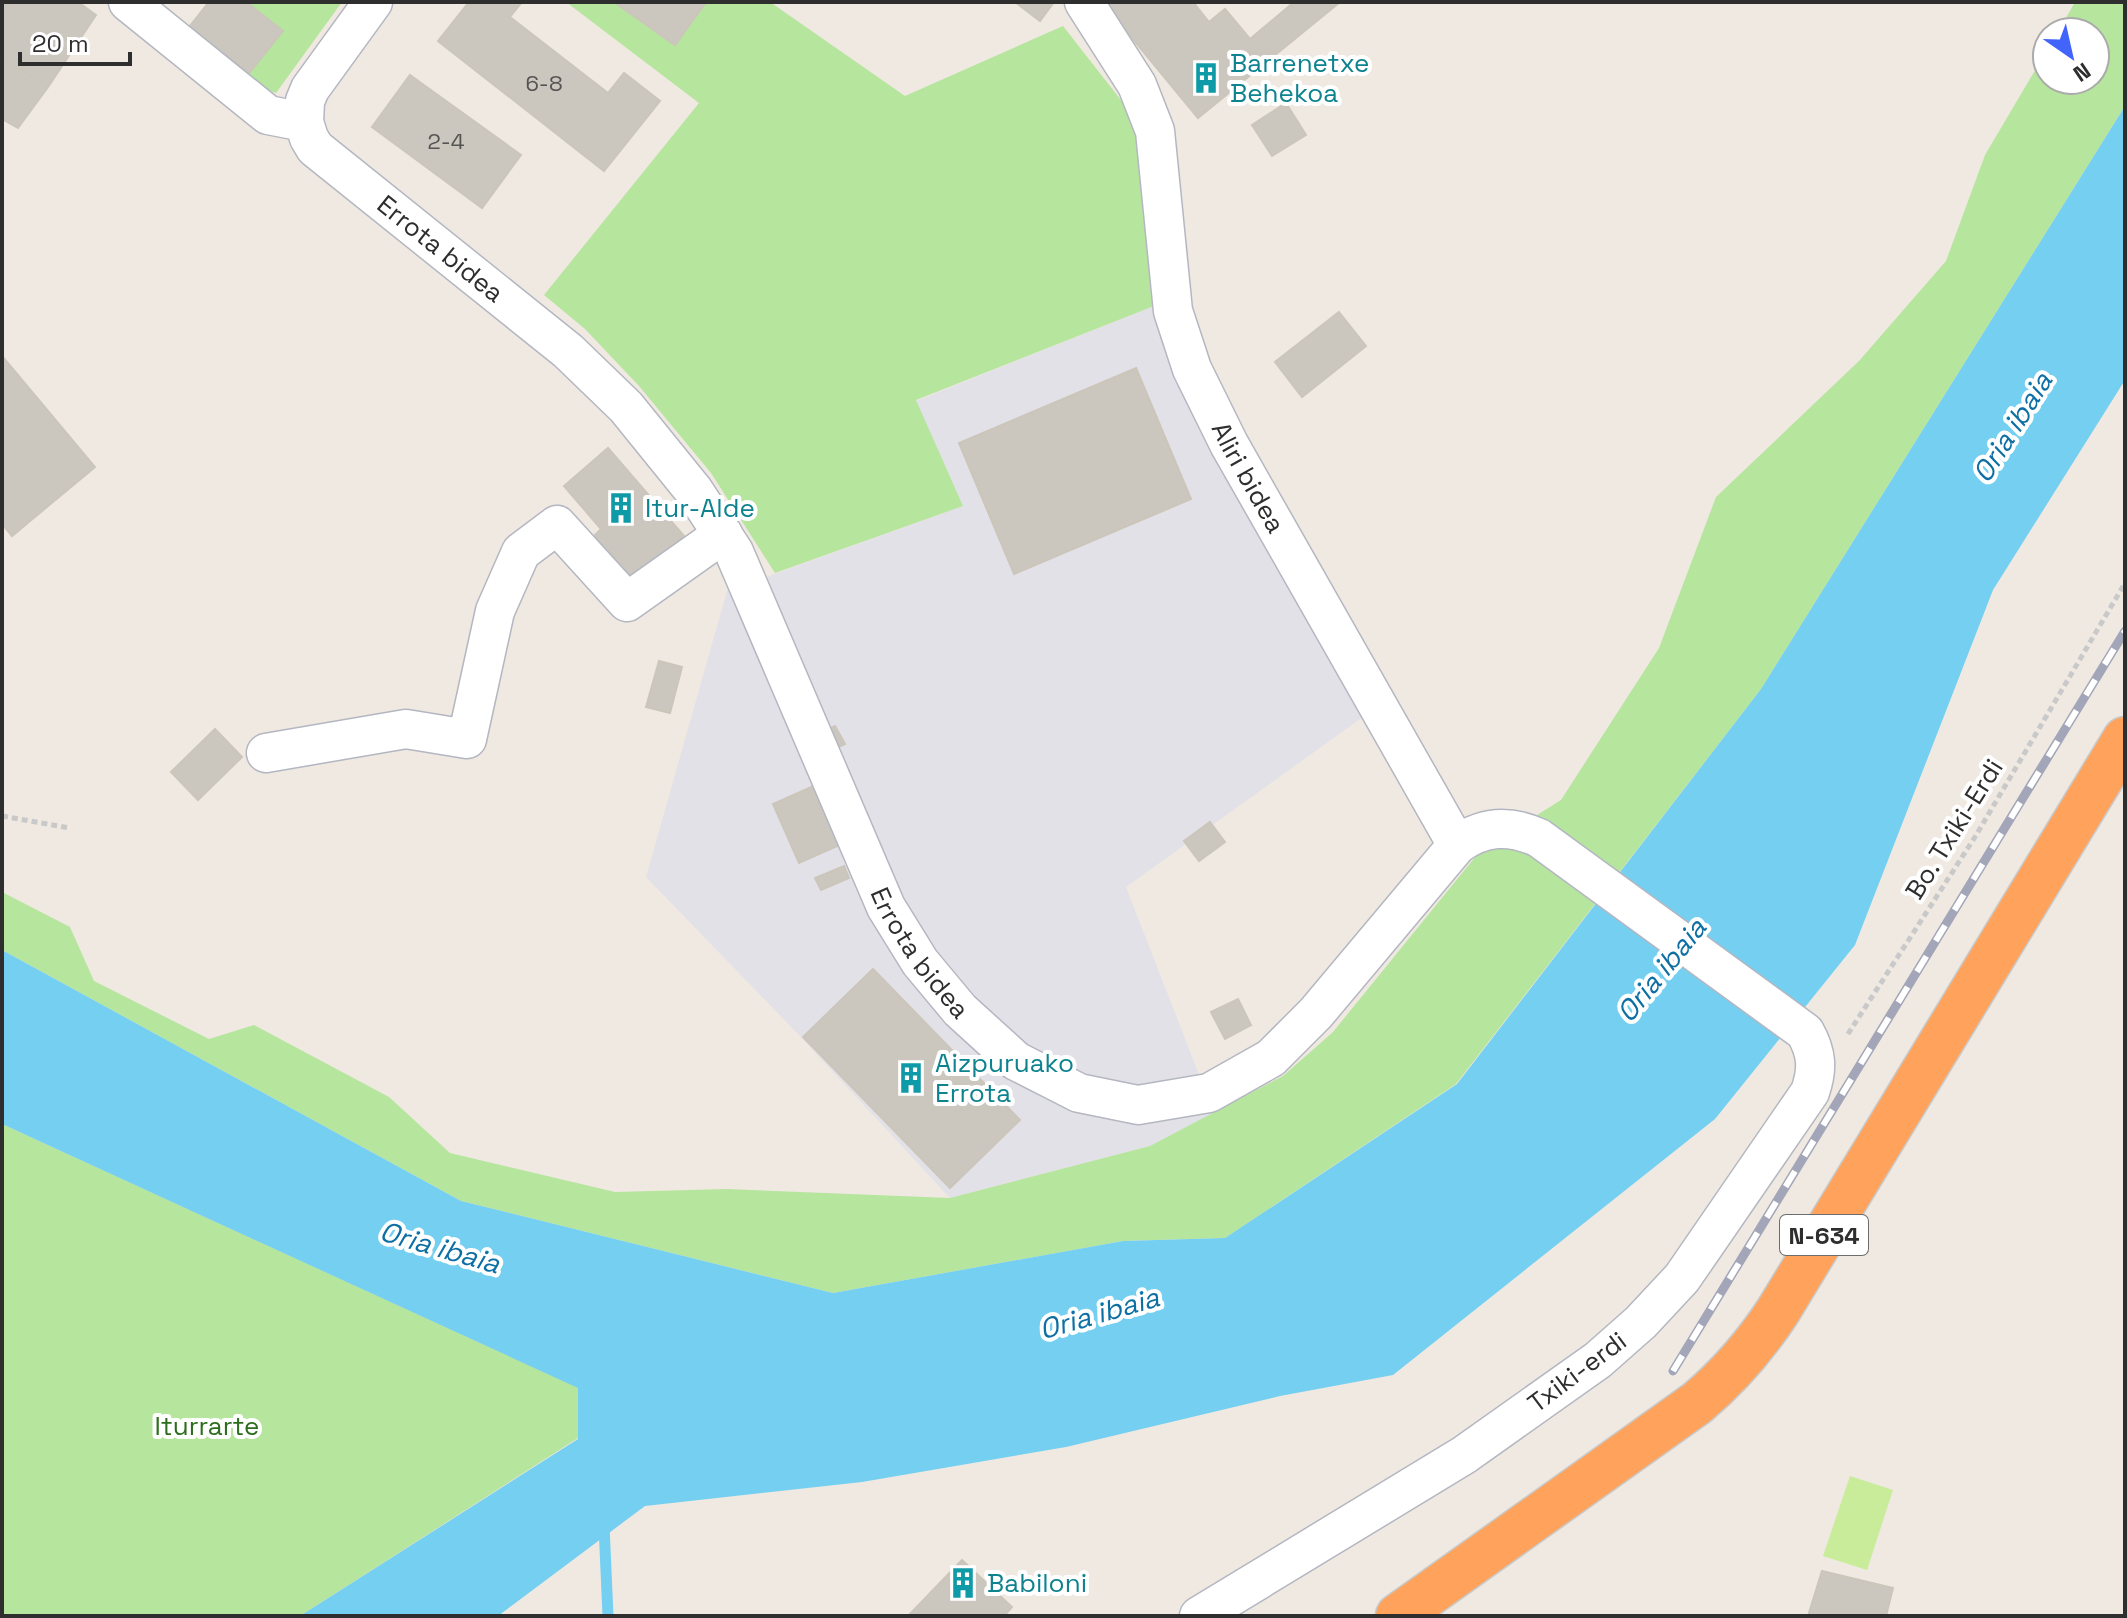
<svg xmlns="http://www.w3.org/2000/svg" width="2127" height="1618" viewBox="0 0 2127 1618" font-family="'Space Grotesk',sans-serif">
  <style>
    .industrial { fill: #e3e1e8 }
    .green { fill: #b6e59e }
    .pitch { fill: #c9ec9a }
    .water { fill: #75cff0 }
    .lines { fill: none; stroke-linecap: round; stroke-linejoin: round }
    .stream { stroke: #75cff0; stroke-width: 11 }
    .building { fill: #cbc7bf; stroke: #cbc5ba; stroke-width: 2 }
    .street-casing { stroke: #b4b7c1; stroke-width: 41 }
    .highway-casing { stroke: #c9c9c9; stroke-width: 47 }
    .path { stroke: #c9c9c9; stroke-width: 5; stroke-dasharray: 6 4; stroke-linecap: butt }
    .street { stroke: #fff; stroke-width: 38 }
    .highway { stroke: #ffa35c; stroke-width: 44 }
    .rail-casing { stroke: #a3a6b8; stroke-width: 9 }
    .rail { stroke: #fff; stroke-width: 6; stroke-dasharray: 18; stroke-linecap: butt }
    .labels { text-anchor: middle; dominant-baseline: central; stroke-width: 8; stroke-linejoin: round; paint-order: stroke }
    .number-label { font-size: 22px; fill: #555452 }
    .shield { fill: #fff; stroke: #6d6d6d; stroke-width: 2 }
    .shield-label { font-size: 24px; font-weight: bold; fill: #2e2e2e }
    .culture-label { font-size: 26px; fill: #0d838f; stroke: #fff; text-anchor: start }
    .street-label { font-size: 26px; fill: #2e2e2e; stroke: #fff }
    .park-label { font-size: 26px; fill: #2c6e1b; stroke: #fff }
    .water-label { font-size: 28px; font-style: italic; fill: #0d6fa3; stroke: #fff }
  </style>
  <rect width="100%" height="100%" fill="#efe9e1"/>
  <path class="industrial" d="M1159 304 1374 709 1126 887 1214 1113 1150 1146 950 1198 796 1032 646 877 727 591 963 506 916 401Z"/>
  <path class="green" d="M246 2H342L276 93 264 89 249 73 283 31Z
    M566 2H770L905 96 1063 26 1142 127 1159 304 916 400 963 506 775 573 711 473 639 386 585 329 544 295 699 103Z
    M2075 2H2125V106L1761 689 1456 1084 1225 1238 1123 1241 833 1293 461 1201 2 950V892L70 927 94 981 209 1039 254 1025 389 1097 450 1153 615 1192 727 1189 950 1198 1150 1146 1283 1076 1333 1032 1480 851 1561 800 1659 648 1716 497 1859 361 1946 261 1985 155 2047 50V80H2095V32H2058Z
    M2 1124 579 1388 578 1438 300 1616H2Z"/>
  <path class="pitch" d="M1850 1476 1893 1490 1867 1570 1823 1556Z"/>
  <path class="water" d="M2125 106V380L1993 590 1855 945 1715 1119 1393 1375 1280 1396 1066 1447 862 1482 645 1506 498 1616H300L578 1439V1388L2 1124V950L461 1201 833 1293 1123 1241 1225 1238 1457 1084 1761 689Z"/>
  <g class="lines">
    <path class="stream" d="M604 1525 608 1616"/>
  </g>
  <path class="building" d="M2 2H78L96 15 48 87 2 57Z
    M209 2H246L283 31 249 73 189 27Z
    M469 2H522L510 17 608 93 624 73 660 101 604 171 438 41Z
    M614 2H706L675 45Z
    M1015 2H1054L1040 21Z
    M1106 2H1193L1209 22 1225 9 1250 39 1294 2H1340L1198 118 1104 4Z
    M2 57 48 87 18 128 2 119Z
    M410 75 521 155 482 208 372 127Z
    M1286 103 1306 135 1272 156 1252 125Z
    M1339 312 1366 346 1302 397 1275 362Z
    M2 356 95 467 12 536 2 524Z
    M1136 368 1191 499 1014 574 959 443Z
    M608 448 684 536 629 583 591 539 601 529 564 486Z
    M659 661 682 667 670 713 646 707Z
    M835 726 845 744 836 748 827 730Z
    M215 729 242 757 198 800 171 772Z
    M818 784 844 843 799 863 773 804Z
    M1210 822 1225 842 1199 861 1184 841Z
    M844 866 849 878 821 890 815 878Z
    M873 969 1020 1120 950 1188 803 1037Z
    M1238 999 1251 1025 1225 1039 1211 1012Z
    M962 1560 1012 1607 1004 1616H908Z
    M1822 1571 1893 1588 1886 1616H1808Z"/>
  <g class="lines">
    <defs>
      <g id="street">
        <path id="s1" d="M128 2 268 115 304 122 309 138 315 148 568 351 626 407 694 491 734 552 886 907 920 962 960 1010 1016 1061 1079 1093 1138 1105 1209 1093 1271 1058 1316 1013 1457 845C1483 826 1509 824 1539 838L1805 1032C1817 1053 1818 1069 1810 1092L1682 1278 1641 1322 1598 1360 1464 1455 1199 1616"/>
        <path id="s2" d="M1084 2 1137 85 1155 131 1173 311 1192 369 1229 444 1457 845"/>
        <path d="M304 122 305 101 310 89 373 2"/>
        <path d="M266 753 406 729 467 739 495 611 521 552 557 525 627 602 723 534"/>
      </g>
      <path id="highway" d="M1398 1616 1697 1403C1729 1376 1755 1346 1778 1311L2125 739"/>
    </defs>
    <use href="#street" class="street-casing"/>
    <use href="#highway" class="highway-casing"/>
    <path class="path" d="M2 816 70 828
      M1848 1034 1975 837 2125 583"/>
    <use href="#street" class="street"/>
    <use href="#highway" class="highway"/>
    <defs>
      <path id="rail" d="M1673 1371 2125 631"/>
    </defs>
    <use href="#rail" class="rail-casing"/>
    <use href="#rail" class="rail"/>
  </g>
  <defs>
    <symbol id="building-bare" viewBox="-9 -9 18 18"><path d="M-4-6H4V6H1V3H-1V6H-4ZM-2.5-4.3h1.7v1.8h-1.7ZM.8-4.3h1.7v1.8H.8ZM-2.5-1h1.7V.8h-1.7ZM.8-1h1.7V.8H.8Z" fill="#0f9aa8" stroke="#fff" stroke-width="2.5" paint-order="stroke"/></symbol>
  </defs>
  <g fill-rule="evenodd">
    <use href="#building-bare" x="1184" y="56" width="44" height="44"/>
    <use href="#building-bare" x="599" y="486" width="44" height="44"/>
    <use href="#building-bare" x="889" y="1056" width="44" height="44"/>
    <use href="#building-bare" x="941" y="1561" width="44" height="44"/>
  </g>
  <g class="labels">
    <g class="number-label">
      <text x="544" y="83">6-8</text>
      <text x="446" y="141">2-4</text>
    </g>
    <rect class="shield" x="1780" y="1215" width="88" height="40" rx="6"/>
    <g class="shield-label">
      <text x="1824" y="1235">N-634</text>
    </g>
    <g class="culture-label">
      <text x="1230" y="63">Barrenetxe<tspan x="1230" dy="30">Behekoa</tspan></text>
      <text x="645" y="508">Itur-Alde</text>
      <text x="935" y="1063">Aizpuruako<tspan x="935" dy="30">Errota</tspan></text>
      <text x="987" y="1583">Babiloni</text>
    </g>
    <g class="street-label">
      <text stroke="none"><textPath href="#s1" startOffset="406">Errota bidea</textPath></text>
      <text stroke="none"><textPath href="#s2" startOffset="512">Aliri bidea</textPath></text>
      <text transform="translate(1954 829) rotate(-58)">Bo. Txiki-Erdi</text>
      <text stroke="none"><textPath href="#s1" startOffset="1274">Errota bidea</textPath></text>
      <text transform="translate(1577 1372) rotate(-37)">Txiki-erdi</text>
    </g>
    <g class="park-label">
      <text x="207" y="1426">Iturrarte</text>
    </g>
    <g class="water-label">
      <text transform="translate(2012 427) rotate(-58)">Oria ibaia</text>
      <text transform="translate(1661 970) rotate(-51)">Oria ibaia</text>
      <text transform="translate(440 1247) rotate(16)">Oria ibaia</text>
      <text transform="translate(1099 1313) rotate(-16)">Oria ibaia</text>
    </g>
  </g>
  <rect width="2127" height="1618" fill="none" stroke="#2e2e2e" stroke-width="8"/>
  <g transform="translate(2071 56) rotate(146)"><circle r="38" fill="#ffffff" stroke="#ababab" stroke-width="2"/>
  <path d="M0-6L14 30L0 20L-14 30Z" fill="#4264fb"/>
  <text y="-12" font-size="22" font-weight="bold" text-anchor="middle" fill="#2e2e2e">N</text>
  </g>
  <path d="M20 52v12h110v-12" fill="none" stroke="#2e2e2e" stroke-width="4"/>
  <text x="32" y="52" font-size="24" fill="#2e2e2e" stroke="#ffffff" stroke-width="6" paint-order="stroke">20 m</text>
</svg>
